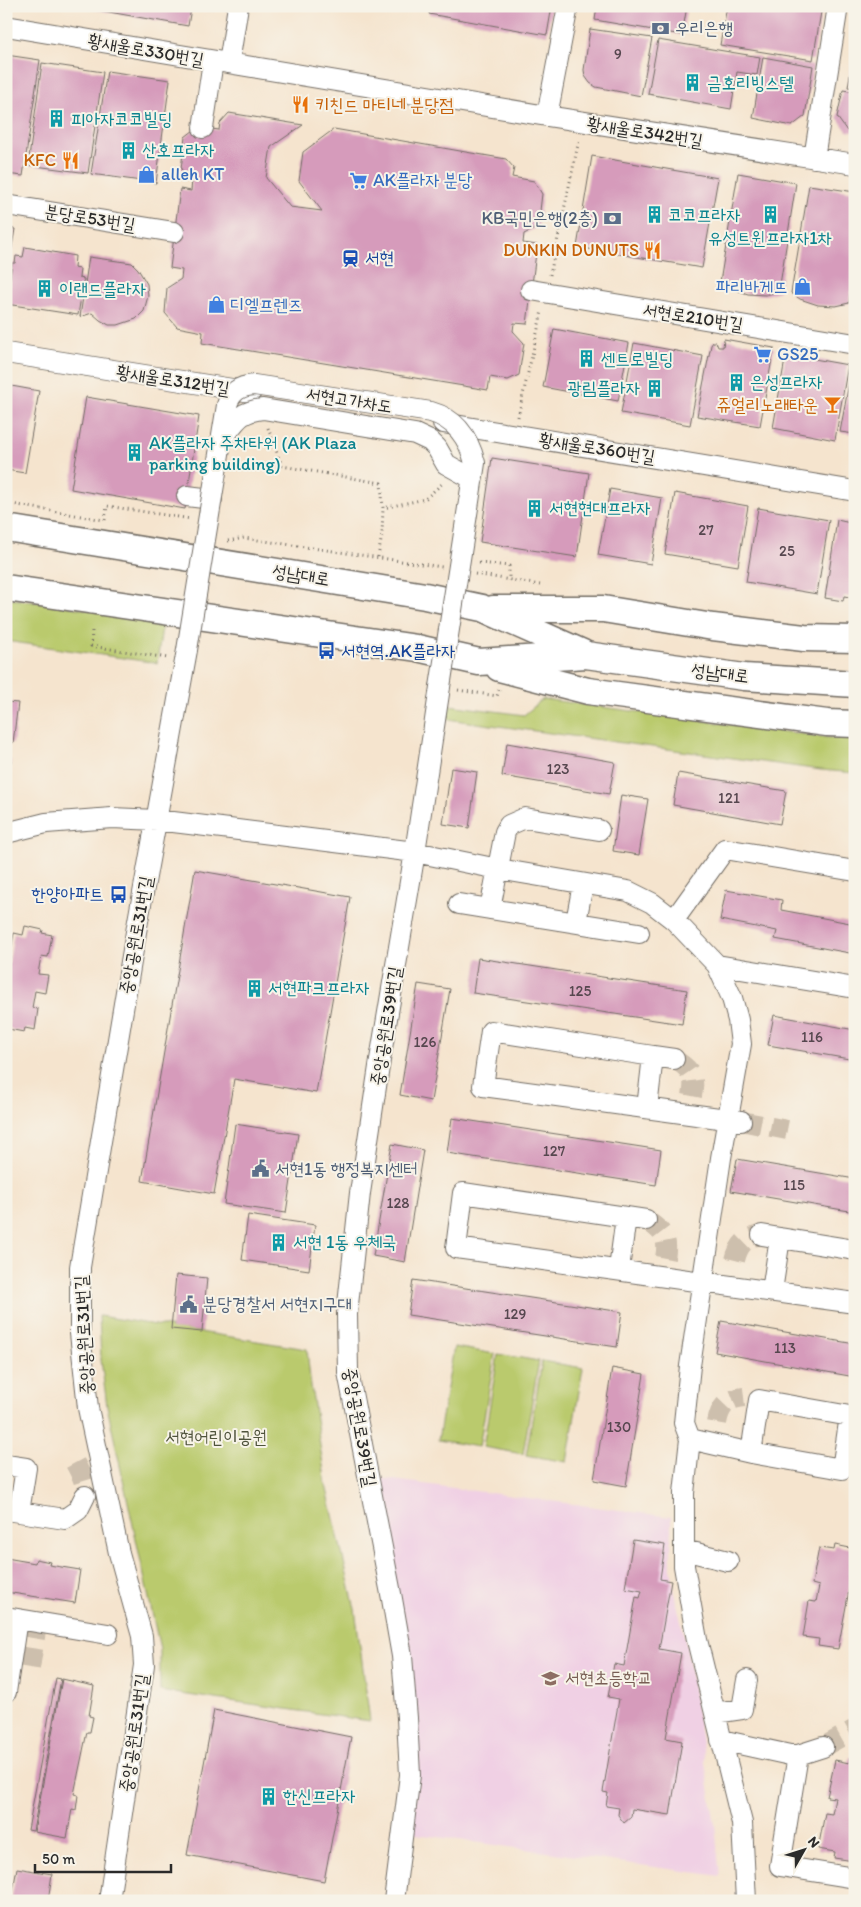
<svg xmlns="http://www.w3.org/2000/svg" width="861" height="1907" viewBox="0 0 861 1907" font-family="Itim,'Poor Story',sans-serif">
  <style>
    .built { fill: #f0d0e4 }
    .green { fill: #baca6d; stroke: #727a4c }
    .building { fill: #d69bbb }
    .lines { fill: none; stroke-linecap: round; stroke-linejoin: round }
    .minor-tunnel { stroke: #cdbfad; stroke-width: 20; stroke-dasharray: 20 10; stroke-linecap: butt }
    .minor-casing { stroke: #726c64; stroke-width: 22 }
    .major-casing { stroke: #726c64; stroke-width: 29 }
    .path { stroke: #726c64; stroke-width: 3; stroke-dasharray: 1 4; stroke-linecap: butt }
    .minor { stroke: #fff; stroke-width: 20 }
    .major { stroke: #fff; stroke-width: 26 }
    .minor-bridge-casing { stroke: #726c64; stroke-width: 22; stroke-linecap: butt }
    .minor-bridge { stroke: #fff; stroke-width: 20 }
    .labels { text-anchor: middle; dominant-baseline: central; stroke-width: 4; stroke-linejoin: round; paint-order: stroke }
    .number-label { font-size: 15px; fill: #56474f }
    .service-label { font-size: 18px; fill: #4e5e75; stroke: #f7f3e8; text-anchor: start }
    .street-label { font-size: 18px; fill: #2b2b2b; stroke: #f7f3e8 }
    .culture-label { font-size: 18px; fill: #0d838f; stroke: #f7f3e8; text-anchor: start }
    .food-label { font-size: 18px; fill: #c56008; stroke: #f7f3e8; text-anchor: end }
    .shop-label { font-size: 18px; fill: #366cbe; stroke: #f7f3e8; text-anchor: start }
    .transit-label { font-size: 18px; fill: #164399; stroke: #f7f3e8; text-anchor: start }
    .park-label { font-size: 18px; fill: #4f533c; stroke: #f7f3e8 }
    .education-label { font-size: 18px; fill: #785e54; stroke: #f7f3e8; text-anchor: start }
  </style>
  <rect width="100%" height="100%" fill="#f7f3e8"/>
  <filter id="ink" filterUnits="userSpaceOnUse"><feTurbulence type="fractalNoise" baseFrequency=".02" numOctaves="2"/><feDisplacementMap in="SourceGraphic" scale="10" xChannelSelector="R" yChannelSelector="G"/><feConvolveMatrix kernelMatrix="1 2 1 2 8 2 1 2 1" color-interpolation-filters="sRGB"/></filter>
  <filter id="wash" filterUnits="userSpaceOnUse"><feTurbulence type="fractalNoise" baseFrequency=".0096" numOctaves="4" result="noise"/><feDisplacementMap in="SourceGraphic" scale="20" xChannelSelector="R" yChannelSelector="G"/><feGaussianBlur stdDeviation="1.12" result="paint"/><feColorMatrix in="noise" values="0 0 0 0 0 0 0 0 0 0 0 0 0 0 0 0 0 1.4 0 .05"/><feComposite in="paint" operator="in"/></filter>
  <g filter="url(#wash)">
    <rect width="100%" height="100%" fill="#f5e4ce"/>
    <path class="built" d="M371 1477 671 1517V1567L675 1595 687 1649 715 1825 720 1876 409 1833 415 1797Z"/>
    <path class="green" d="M6 598 163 620 157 663 6 641Z
      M543 699 832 738 855 739V773L821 770 447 719 449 705 524 715Z
      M99 1316 307 1349 310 1379 326 1485 355 1609 370 1721 160 1691V1649L107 1406 101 1360Z
      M454 1347 495 1354 479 1447 438 1440Z
      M498 1354 539 1361 523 1454 483 1447Z
      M542 1361 583 1368 567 1462 526 1455Z"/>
    <g id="blocks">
      <path class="building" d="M92 6H182L191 8 188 26 92 9Z
        M431 6H552L547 35 429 14Z
        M597 6H687L682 35 595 20Z
        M727 6H822L813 60 720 45Z
        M590 29 652 38 641 96 596 87 590 83 585 76 584 70Z
        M658 40 760 57 757 75 737 72 731 109 648 94Z
        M854 52H855V88L848 87Z
        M6 55 40 60 23 176 6 174Z
        M763 57 813 66 805 116 792 126 753 118Z
        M42 63 103 72 88 173 28 165Z
        M107 71 170 80 156 183 91 174Z
        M843 90 855 92V132L847 131 837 117Z
        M229 113 303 125 271 147 266 178 290 207 322 211 299 181 303 152 334 129 506 159 514 168 512 177 534 181 542 194 538 227 524 234 523 243 537 245 527 324 514 323 513 331 524 343 519 375 508 380 490 377 488 390 202 343 203 332 177 327 165 313 167 288 181 279 182 270 170 268 180 189 191 191 192 180 181 169 185 137 198 127 219 130 220 123Z
        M592 156 718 178 702 268 577 247Z
        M738 173 796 183 779 291 766 295 748 294 730 288 720 282Z
        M809 185 855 192V266L849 303 836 306 818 305 800 299 791 293Z
        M6 228 15 229 7 276H6Z
        M25 247 75 256 74 268 80 269 79 278 84 279 78 315 6 304 12 263H15L16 256 23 257Z
        M89 257 132 263 138 269 147 284 148 296 144 311 136 319 118 325H109L100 320 92 313 80 317Z
        M554 329 629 343 618 401 543 387Z
        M724 339 774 348 760 426 697 416 711 345 713 342H716L718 347H723Z
        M634 343 703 356 690 425 621 413Z
        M786 354 848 365 835 440 773 428Z
        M852 367H855V434L840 432Z
        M6 385 39 391 25 473 6 470Z
        M86 397 199 416 185 509 71 489Z
        M492 458 589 473 577 557 480 542Z
        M610 489 662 498 651 564 598 555Z
        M675 493 748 506 738 566 665 554Z
        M758 508 829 520 817 594 746 582Z
        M837 520 855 524V598L844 596 843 601 825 598Z
        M6 702 18 703 13 743 6 742Z
        M507 743 615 762 609 794 502 776Z
        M6 759 11 760 7 788H6Z
        M451 768 477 772 469 828 443 824Z
        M678 773 786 791 780 824 673 805Z
        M621 795 648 799 639 855 613 851Z
        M195 870 350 897 316 1093 234 1079 214 1194 142 1181Z
        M726 890 782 900 781 910 855 924V954L775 939 777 931 720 920Z
        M25 926 43 930 42 933 52 935 48 957 41 956 38 974 48 975 45 993 35 991 32 1008 38 1009 35 1030 25 1028 24 1032 8 1029 9 1022 6 1021V979L14 933 23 935Z
        M478 958 687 990 682 1024 473 993Z
        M418 984 450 989 431 1101 400 1095Z
        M774 1015 855 1030V1060L768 1045Z
        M452 1118 661 1150 656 1185 447 1153Z
        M235 1124 298 1134 286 1213 224 1204Z
        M392 1144 423 1150 405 1262 373 1256Z
        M737 1159 855 1179V1212L731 1191Z
        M248 1215 315 1225 309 1270 242 1260Z
        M176 1275 207 1278 202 1332 171 1329Z
        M413 1280 622 1312 617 1347 408 1315Z
        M721 1321 855 1344V1377L715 1352Z
        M612 1368 644 1374 626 1486 594 1480Z
        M633 1540 665 1545 660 1579 671 1581 659 1649 681 1653 666 1738 682 1741 670 1815 632 1809 631 1817 624 1823 618 1815 619 1808 606 1806 608 1793 603 1792 619 1699 608 1697 614 1664 624 1666 636 1597 640 1598 642 1591 625 1588Z
        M835 1545 855 1549V1558L838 1649 818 1646 819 1639 803 1637 809 1601 816 1602 819 1586 812 1584 819 1548 834 1550Z
        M6 1558 35 1563 36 1559 50 1562 49 1565 80 1570 75 1603 6 1592Z
        M56 1678 61 1679 33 1831 28 1830Z
        M62 1679 94 1686 89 1716 93 1717 90 1732H87L74 1794 78 1795 76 1810 72 1809 67 1838 34 1832Z
        M214 1710 351 1737 324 1881 187 1855Z
        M850 1757 855 1758 854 1861 834 1858 835 1852 818 1849 825 1813 832 1814 835 1798 827 1797 835 1760 849 1763Z
        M17 1868 52 1874 48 1901H11Z"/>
    </g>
  </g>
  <g filter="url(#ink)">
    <use href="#blocks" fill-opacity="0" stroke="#726c64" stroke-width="1"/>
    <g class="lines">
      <path class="minor-tunnel" d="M674 1059C691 1069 696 1077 692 1096
        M741 1121 787 1130
        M646 1220C663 1231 669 1238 665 1258
        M735 1260C739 1244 746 1237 762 1235
        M717 1423C720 1406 727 1399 744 1397
        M75 1463C81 1474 86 1483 85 1496
        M30 1668 36 1631
        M823 1747 855 1729"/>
      <defs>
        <path id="minor" d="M6 26 547 116 855 164
          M229 63 238 6
          M547 116 568 6
          M203 128 213 61
          M814 158 838 6
          M6 205 174 232
          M531 290 855 344
          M6 353 251 392
          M443 423 855 491
          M187 496 212 499
          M6 833 46 823 112 818 157 820 415 852 498 869 628 891 652 903 674 920 717 965 732 998 738 1020 741 1044 721 1158 690 1366 684 1423 690 1439 684 1493V1566L697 1640 742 1823 746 1901
          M459 904 639 933
          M490 909 505 832 509 825 525 818 599 830
          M674 920 725 849 855 871
          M576 922 583 884
          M717 965 855 988
          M653 1056 674 1059
          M647 1108 653 1056 491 1031 483 1086 741 1121
          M626 1217 646 1220
          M762 1235 780 1238
          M619 1269 626 1217 463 1193 456 1248 855 1303
          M772 1291 780 1238 855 1250
          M690 1439 751 1453 842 1469 850 1416 759 1400 751 1453
          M6 1465 26 1468 19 1512
          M6 1510 65 1519 78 1510 85 1496
          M684 1550 728 1561
          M6 1617 108 1634
          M6 1692 17 1619
          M715 1713 742 1709 747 1680
          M721 1740 790 1755H798L823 1747
          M798 1755 780 1866 855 1878
          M109 1901 144 1665 142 1636 119 1553 88 1408 80 1333V1267L136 932 187 650
          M394 1901 410 1775 407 1718 402 1656 392 1599 348 1372 347 1314 360 1193 380 1060 415 852 440 687"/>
        <path id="major" d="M6 528 425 596 482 608 583 653
          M6 588 417 648 479 662 586 655 744 677 855 684
          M493 609H603L713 627 804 638 855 639
          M499 668 588 691 827 723 855 724"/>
      </defs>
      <use href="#minor" class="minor-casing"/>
      <use href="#major" class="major-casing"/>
      <path class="path" d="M550 275 579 140
        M518 417 542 311
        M268 428 282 466 381 483 383 508 425 499 444 482
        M6 503 104 520
        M105 520 107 506 191 519
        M228 541 244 538 442 567
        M378 557 382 535 383 508
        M479 563 509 566V581
        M475 574 540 585
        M92 631 91 646 168 658
        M458 690 497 696 499 690"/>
      <use href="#minor" class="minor"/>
      <use href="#major" class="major"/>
      <defs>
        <path id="minor-bridge" d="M223 438C236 421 240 411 263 409L415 434 430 441 437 448 446 464 473 479
          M187 650 227 405C231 391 241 386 254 385L431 412C456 419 469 439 475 463L440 687"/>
      </defs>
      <use href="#minor-bridge" class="minor-bridge-casing"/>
      <use href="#minor-bridge" class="minor-bridge"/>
    </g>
  </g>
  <defs>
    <symbol id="bank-bare" viewBox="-9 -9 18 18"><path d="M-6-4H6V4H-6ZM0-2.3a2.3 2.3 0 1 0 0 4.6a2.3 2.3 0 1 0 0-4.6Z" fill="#5c6f8a" stroke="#f7f3e8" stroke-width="2.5" paint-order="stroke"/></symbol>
    <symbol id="building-bare" viewBox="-9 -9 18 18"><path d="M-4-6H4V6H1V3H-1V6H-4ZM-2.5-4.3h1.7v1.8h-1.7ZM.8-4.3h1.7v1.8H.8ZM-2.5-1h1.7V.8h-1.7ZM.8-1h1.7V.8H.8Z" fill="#0f9aa8" stroke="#f7f3e8" stroke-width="2.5" paint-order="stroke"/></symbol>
    <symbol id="restaurant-bare" viewBox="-9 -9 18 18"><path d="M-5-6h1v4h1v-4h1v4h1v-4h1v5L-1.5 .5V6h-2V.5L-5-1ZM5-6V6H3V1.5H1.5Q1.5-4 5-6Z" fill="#e8710a" stroke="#f7f3e8" stroke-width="2.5" paint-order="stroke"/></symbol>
    <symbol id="shop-bare" viewBox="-9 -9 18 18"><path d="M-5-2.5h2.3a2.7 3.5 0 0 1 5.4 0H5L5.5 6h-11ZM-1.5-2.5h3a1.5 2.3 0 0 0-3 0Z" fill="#3f7fe0" stroke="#f7f3e8" stroke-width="2.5" paint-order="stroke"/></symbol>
    <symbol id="supermarket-bare" viewBox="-9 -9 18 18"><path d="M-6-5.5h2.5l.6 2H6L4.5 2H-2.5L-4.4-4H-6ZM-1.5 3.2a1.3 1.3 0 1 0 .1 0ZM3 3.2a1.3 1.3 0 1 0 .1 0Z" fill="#3f7fe0" stroke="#f7f3e8" stroke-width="2.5" paint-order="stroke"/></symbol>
    <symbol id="station-bare" viewBox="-9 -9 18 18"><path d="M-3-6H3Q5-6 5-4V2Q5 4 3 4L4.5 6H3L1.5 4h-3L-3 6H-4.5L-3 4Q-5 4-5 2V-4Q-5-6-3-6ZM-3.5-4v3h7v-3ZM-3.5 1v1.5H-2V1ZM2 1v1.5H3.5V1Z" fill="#1a4fb4" stroke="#f7f3e8" stroke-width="2.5" paint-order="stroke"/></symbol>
    <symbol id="bar-bare" viewBox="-9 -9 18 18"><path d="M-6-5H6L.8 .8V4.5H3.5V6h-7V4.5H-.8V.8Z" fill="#e8710a" stroke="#f7f3e8" stroke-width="2.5" paint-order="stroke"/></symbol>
    <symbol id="bus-bare" viewBox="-9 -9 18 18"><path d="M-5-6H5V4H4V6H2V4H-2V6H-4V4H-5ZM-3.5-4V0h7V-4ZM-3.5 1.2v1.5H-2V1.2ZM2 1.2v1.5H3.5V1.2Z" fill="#1a4fb4" stroke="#f7f3e8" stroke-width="2.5" paint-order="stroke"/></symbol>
    <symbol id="civic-bare" viewBox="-9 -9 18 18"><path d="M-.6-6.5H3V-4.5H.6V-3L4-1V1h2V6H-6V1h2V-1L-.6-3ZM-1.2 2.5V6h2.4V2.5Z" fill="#5c6f8a" stroke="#f7f3e8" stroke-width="2.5" paint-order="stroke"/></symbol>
    <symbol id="school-bare" viewBox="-9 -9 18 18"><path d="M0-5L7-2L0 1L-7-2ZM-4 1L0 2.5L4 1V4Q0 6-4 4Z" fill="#8d6e63" stroke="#f7f3e8" stroke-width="2.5" paint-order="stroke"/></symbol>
  </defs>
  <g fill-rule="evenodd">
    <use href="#bank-bare" x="648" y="16" width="25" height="25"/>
    <use href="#building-bare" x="680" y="70" width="25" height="25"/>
    <use href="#restaurant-bare" x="288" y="92" width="25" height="25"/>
    <use href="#building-bare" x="44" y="106" width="25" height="25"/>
    <use href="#building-bare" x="116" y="138" width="25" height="25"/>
    <use href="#restaurant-bare" x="58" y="148" width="25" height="25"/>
    <use href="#shop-bare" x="134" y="162" width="25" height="25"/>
    <use href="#supermarket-bare" x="346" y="168" width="25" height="25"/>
    <use href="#building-bare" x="642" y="202" width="25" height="25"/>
    <use href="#building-bare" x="758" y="202" width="25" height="25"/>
    <use href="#bank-bare" x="600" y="206" width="25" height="25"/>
    <use href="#restaurant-bare" x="640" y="238" width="25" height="25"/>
    <use href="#station-bare" x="338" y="246" width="25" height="25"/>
    <use href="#shop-bare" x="790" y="274" width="25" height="25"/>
    <use href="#building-bare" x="32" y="276" width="25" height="25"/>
    <use href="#shop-bare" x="204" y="292" width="25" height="25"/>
    <use href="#supermarket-bare" x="750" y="342" width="25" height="25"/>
    <use href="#building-bare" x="574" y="346" width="25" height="25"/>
    <use href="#building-bare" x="724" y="370" width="25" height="25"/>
    <use href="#building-bare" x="642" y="376" width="25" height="25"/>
    <use href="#bar-bare" x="820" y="392" width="25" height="25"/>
    <use href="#building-bare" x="122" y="440" width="25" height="25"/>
    <use href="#building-bare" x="522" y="496" width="25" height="25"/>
    <use href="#bus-bare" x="314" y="638" width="25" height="25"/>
    <use href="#bus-bare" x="106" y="882" width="25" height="25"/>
    <use href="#building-bare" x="242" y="976" width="25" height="25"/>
    <use href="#civic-bare" x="248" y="1156" width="25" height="25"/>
    <use href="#building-bare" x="266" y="1230" width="25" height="25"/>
    <use href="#civic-bare" x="176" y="1292" width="25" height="25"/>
    <use href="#school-bare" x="538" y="1666" width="25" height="25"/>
    <use href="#building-bare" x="256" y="1784" width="25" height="25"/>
  </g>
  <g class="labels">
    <g class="number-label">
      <text x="618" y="54">9</text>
      <text x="706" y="530">27</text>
      <text x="787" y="551">25</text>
      <text x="558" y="769">123</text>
      <text x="729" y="798">121</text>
      <text x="580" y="991">125</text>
      <text x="812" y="1037">116</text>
      <text x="425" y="1042">126</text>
      <text x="554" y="1151">127</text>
      <text x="794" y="1185">115</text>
      <text x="398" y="1203">128</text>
      <text x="515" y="1314">129</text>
      <text x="785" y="1348">113</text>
      <text x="619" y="1427">130</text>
    </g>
    <g class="service-label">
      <text x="675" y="28">우리은행</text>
      <text x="598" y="218" text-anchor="end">KB국민은행(2층)</text>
      <text x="275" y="1169">서현1동 행정복지센터</text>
      <text x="203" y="1304">분당경찰서 서현지구대</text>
    </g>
    <g class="street-label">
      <text transform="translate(146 50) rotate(10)">황새울로330번길</text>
      <text transform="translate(645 132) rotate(9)">황새울로342번길</text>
      <text transform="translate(90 218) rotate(9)">분당로53번길</text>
      <text transform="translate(693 317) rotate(9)">서현로210번길</text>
      <text transform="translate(173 380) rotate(9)">황새울로312번길</text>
      <text transform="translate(349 400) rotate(9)">서현고가차도</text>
      <text transform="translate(597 448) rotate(9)">황새울로360번길</text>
      <text transform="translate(301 575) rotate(9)">성남대로</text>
      <text transform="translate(720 673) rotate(7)">성남대로</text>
      <text transform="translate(136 935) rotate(-80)">중앙공원로31번길</text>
      <text transform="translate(386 1026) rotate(-81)">중앙공원로39번길</text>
      <text transform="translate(84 1335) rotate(-93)">중앙공원로31번길</text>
      <text transform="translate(360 1427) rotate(80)">중앙공원로39번길</text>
      <text transform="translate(134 1733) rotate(-82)">중앙공원로31번길</text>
    </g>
    <g class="culture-label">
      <text x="707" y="83">금호리빙스텔</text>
      <text x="71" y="119">피아자코코빌딩</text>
      <text x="142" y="150">산호프라자</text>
      <text x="668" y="215">코코프라자</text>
      <text x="770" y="238" text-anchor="middle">유성트윈프라자1차</text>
      <text x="59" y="289">이랜드플라자</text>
      <text x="601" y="359">센트로빌딩</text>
      <text x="750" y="382">은성프라자</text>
      <text x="640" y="388" text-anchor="end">광림플라자</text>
      <text x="149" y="443">AK플라자 주차타워 (AK Plaza<tspan x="149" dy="21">parking building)</tspan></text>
      <text x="549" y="508">서현현대프라자</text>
      <text x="268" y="988">서현파크프라자</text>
      <text x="293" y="1242">서현 1동 우체국</text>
      <text x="283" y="1796">한신프라자</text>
    </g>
    <g class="food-label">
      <text x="315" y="105" text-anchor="start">키친드 마티네 분당점</text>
      <text x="56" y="160">KFC</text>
      <text x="639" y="250">DUNKIN DUNUTS</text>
      <text x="818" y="405">쥬얼리노래타운</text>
    </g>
    <g class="shop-label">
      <text x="161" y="174">alleh KT</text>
      <text x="373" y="180">AK플라자 분당</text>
      <text x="788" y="287" text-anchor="end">파리바게뜨</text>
      <text x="230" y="305">디엘프렌즈</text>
      <text x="777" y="354">GS25</text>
    </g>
    <g class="transit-label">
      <text x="365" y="258">서현</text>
      <text x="341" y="651">서현역.AK플라자</text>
      <text x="104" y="894" text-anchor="end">한양아파트</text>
    </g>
    <g class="park-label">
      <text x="216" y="1437">서현어린이공원</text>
    </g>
    <g class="education-label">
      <text x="565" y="1678">서현초등학교</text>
    </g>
  </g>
  <rect width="861" height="1907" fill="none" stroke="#f7f3e8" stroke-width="25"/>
  <g transform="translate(804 1850) rotate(51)" stroke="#f7f3e8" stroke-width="4" paint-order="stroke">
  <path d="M0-4L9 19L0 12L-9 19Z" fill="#2b2b2b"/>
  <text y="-8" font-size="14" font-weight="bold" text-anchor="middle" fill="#2b2b2b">N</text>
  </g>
  <path d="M35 1864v8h136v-8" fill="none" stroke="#2b2b2b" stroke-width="2.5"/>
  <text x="42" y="1864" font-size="15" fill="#2b2b2b" stroke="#f7f3e8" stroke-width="4" paint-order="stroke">50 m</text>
</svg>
